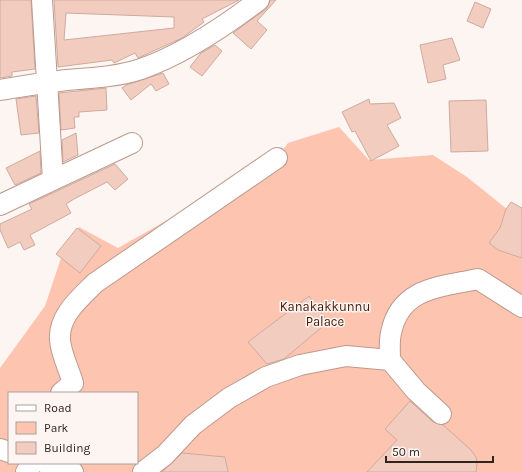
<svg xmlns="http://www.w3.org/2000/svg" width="522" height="472" viewBox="0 0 522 472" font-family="Karla,sans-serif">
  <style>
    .green { fill: #fdc4b0; fill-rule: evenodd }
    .building { fill: #f2ccbf; stroke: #cfaa9e; fill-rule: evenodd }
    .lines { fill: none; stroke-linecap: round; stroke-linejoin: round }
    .minor-casing { stroke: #bd998d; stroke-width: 22 }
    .minor { stroke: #fff; stroke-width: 20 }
    .labels { text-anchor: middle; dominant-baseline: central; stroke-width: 3; stroke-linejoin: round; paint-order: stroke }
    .park-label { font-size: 13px; fill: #461908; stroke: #fdf5f2 }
  </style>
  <rect width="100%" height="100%" fill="#fdf5f2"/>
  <path class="green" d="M339 127 369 160 433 155 467 177 522 221V472H0V368L45 306 62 255 79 227 118 248 277 158 288 143ZM9 393H137V463H9Z"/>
  <path class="building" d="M0 0H31L35 69 12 72V76L0 78Z
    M54 0H239L202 19 204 22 182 38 138 58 135 53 114 63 112 60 58 67ZM66 13 174 17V28L64 40Z
    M270 0H276L257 21 267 30 251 49 233 33 266 9Z
    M475 2 491 9 483 28 467 21Z
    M452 38 460 60 443 65 446 79 428 83 420 45Z
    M215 45 222 51 202 76 190 67 201 53Z
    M163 73 169 84 156 91 151 84 131 100 122 88 126 85Z
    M106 88 107 110 79 112V117H74L75 128 61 130 59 93Z
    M36 96 39 133 21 135 16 99Z
    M369 99 370 104 394 103 401 118 387 125 399 146 371 161 355 131 352 132 342 112Z
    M486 100 488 151 451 152 449 101Z
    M76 133 78 155 63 162 62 140Z
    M40 151 41 173 15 185 6 168Z
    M115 164 128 179 115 190 107 182 74 199 66 204 71 213 30 235 35 245 24 250 20 242 8 248 0 230V224L32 209 29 204Z
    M511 202 522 208V258L498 250 489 243 500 228 506 209Z
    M77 228 101 246 80 273 56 254Z
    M309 296 328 322 284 359 267 364 248 342Z
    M410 401 433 422 443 425 471 450 476 457 477 463 476 472H367L397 440 385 429Z
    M182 453 225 457 228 472H162Z"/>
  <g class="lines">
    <defs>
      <path id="minor" d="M0 90C22 86 44 83 66 80 91 78 117 77 141 69 181 55 225 26 259 0
        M53 180 132 143
        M0 205 53 180 42 0
        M61 393 73 383C69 369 61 354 60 340 58 316 80 298 95 283L277 158
        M441 414 416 391 390 360C390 352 389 341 391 333 400 287 441 287 478 279L522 307
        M0 449 9 452
        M45 463 73 472
        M26 472 33 463
        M143 472 165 455 193 425 229 398 266 377 300 365 346 356 390 360"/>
    </defs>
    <use href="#minor" class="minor-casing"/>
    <use href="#minor" class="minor"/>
  </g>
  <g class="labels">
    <g class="park-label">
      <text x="325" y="306">Kanakakkunnu<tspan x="325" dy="15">Palace</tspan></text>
    </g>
  </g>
  <rect x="8" y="392" width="130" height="72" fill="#fdf5f2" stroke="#aba19d"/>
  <rect x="16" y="405" width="20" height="6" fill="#ffffff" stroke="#aba19d"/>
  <text x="44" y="412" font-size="12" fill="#31231e">Road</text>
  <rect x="16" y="422" width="20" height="12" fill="#fdc4b0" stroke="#aba19d"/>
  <text x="44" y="432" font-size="12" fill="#31231e">Park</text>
  <rect x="16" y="442" width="20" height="12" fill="#f2ccbf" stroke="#aba19d"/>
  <text x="44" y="452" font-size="12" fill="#31231e">Building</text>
  <path d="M386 456v6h107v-6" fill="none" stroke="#31231e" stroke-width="2"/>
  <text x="392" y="456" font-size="12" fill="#31231e" stroke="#fdf5f2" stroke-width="3" paint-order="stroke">50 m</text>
</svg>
